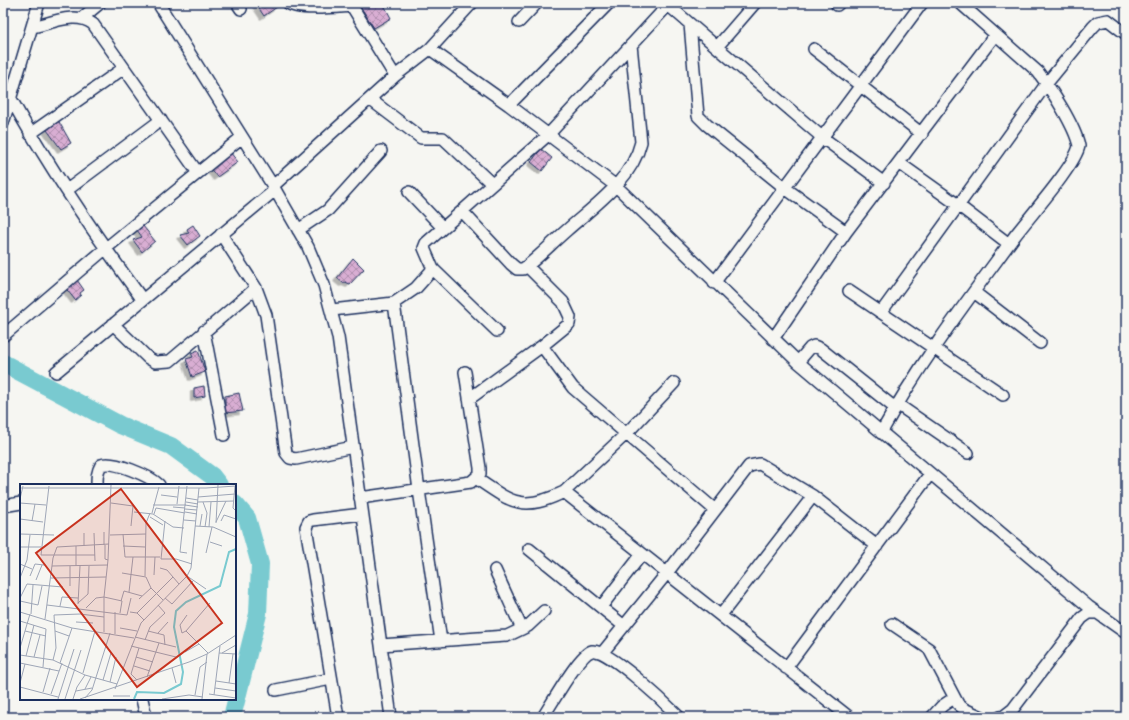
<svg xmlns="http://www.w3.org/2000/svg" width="1129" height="720" viewBox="0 0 1129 720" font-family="Sriracha,sans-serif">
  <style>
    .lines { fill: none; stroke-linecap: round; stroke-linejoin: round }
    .river { stroke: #79cad0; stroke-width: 18 }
    .building { fill: url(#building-cross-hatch); stroke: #1b2f5e; filter: url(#shadow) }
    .street-casing { stroke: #1b2f5e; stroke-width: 14 }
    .street { stroke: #f6f6f2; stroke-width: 11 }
    .inset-river { fill: none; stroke: #79cad0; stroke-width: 2 }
    .inset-road { fill: none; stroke: #9ea6b7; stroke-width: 1 }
    .view { fill: #c8321e; fill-opacity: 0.15; stroke: #c8321e; stroke-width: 2 }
    .inset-edge { fill: none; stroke: #1b2f5e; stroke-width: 2 }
  </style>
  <defs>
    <pattern id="building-cross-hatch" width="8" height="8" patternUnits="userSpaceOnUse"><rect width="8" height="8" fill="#d9aed3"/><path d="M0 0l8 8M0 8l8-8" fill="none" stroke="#af8eae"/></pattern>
    <filter id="shadow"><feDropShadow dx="-3.5" dy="3.5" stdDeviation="0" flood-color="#0004"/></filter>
  </defs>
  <rect width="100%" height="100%" fill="#f6f6f2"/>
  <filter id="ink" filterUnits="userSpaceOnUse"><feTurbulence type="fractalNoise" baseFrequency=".025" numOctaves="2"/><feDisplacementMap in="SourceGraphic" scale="8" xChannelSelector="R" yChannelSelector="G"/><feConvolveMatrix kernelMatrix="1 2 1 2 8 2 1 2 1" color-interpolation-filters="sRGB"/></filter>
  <g filter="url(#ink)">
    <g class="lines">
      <path class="river" d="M3 363 120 425 171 446 212 476 219 485
        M232 717 258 614 260 564 247 518 235 504"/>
    </g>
    <path class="building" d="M258 3H274L277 7 264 16 256 4Z
      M366 3H383L391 18 374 28 360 6Z
      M58 120 71 143 61 149 47 130Z
      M541 149 552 158 542 171 531 162Z
      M230 152 238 162 217 177 209 167Z
      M193 225 200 236 188 245 180 235 189 233 187 229Z
      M143 226 155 241 142 252 133 240 142 237 137 230Z
      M353 258 364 269 350 284 345 282 343 283 337 278Z
      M75 277 84 290 80 293 81 295 75 300 64 286Z
      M198 350 205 372 192 377 186 359 193 357 191 353Z
      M204 386 205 396 194 398V388Z
      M239 393 243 411 225 413V396Z"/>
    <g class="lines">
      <defs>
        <path id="street" d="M158 3 273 186 308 247 324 285 338 337 391 717
          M237 3 241 9
          M288 3C298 11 337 7 352 6
          M350 3 395 76
          M668 5 823 138 884 183
          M837 5 839 3
          M82 18 100 3
          M519 22 537 3
          M690 24 698 116 707 125 785 188 846 232
          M33 27C51 23 76 11 93 24L198 173
          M717 47 755 3
          M430 49 509 105 616 186 798 362 1089 607 1126 633
          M814 49 922 134
          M11 99C50 169 95 235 142 299
          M371 100 421 138H443L492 184
          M509 105 609 3
          M3 123 39 3
          M30 134 124 68
          M899 163 958 205 1009 244
          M273 186 395 76 430 49 472 3
          M67 190 161 120
          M409 192 443 228
          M462 211 511 264 517 269H523C538 258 552 243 567 230 594 206 632 180 641 142L631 45
          M298 230 328 210 381 151
          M221 234 256 288 266 315 286 453 290 458 296 459 353 447
          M714 283 922 3
          M849 291 1003 395
          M974 292 1040 343
          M394 303 419 490 441 641
          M332 310 394 303 416 288 433 269
          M882 311 1047 83 1093 27 1098 22 1108 20 1126 34
          M113 324 148 358 155 362 170 361 256 288
          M204 331 224 435
          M497 331 433 269 424 248 426 243 548 135 670 3
          M3 336 105 249 242 137
          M773 339 846 232 995 35
          M542 346 573 388 715 510
          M798 362 810 348 814 346 821 349 895 408
          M56 372 275 190
          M469 399 542 346 569 324 570 317 563 302 527 266
          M897 404 968 453
          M881 433C919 364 967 301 1014 237 1028 218 1075 166 1079 146 1075 126 1051 89 1038 72L960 3
          M477 479C512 503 523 512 564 492L626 434 674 383
          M97 485C97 477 97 472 101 465 113 460 150 476 159 485
          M564 492 849 717
          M360 498 471 482 480 474V468L465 372
          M3 506 21 503
          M529 549 624 626
          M495 570 522 629
          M601 607 642 554
          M721 615 813 496
          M892 624 929 649 958 704 964 709 982 717
          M381 645 507 636 528 626 544 611
          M603 652 667 573 749 466 760 464 813 496 877 546
          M786 668 930 474
          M276 690 331 679
          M142 699 146 717
          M338 717 306 527 309 521 313 520 362 514
          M543 717C551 705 580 653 592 651 608 648 666 704 679 717
          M932 717 942 706 954 698
          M1000 717 1004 716 1013 709 1082 618 1089 613H1097"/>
      </defs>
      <use href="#street" class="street-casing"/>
      <use href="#street" class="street"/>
    </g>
  </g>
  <g transform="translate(20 484)">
    <rect width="216" height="216" fill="#f6f6f2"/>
    <path class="inset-river" d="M114 215 117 208 144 209 161 200 163 188 154 143 156 127 166 118 200 102 209 68 216 65"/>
    <path class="inset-road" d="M29 2 21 71H75M167 2 160 68 167 69M215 2 213 24 216 27M0 4H186L216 2M141 11 157 13M178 13 215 10M166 14 178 16M0 15 3 2M166 18 178 20M178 18 214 17M183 18 187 29 185 43M0 19 26 21M91 19 113 22 111 42M157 20 159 2M133 21H166M165 21 178 23M153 23 165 24M165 25 177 26M114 28 133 30 153 43 164 44M165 28 177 30M132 29 139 3M134 30 136 24 165 29M130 33 143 41M0 35 23 38M164 36 176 37M12 37 15 20M145 37 141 75H156L172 80M201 37 204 31 216 35M196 38 206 17M196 39 198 1M175 42 193 43 216 53M180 42 182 30M189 43 191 18M84 48V61M74 49 75 77M0 50 34 51M103 50 105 73H140M90 51 126 50M190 58 202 62M85 61V75L88 76M56 62V82M64 62V49M103 62 125 63M0 63H21M186 69 192 43M0 80 12 85M32 82 88 81M140 84 147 86 159 100M102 89 126 93 131 104M134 91 135 73M10 92 15 80 24 81M125 92 126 39 130 29M167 92 186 105M0 94 7 76 10 51M31 94 86 93M16 96 22 81M50 102V82M109 108 113 73M0 114 7 100 43 103M145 114 152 120 173 97M119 115 131 104 143 116M0 117 18 121 22 102M101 117 104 107 122 112M58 119 68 110 69 82M58 120 60 82M27 121 107 131 111 114M40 122 42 113 58 114M66 124 76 114 84 113 102 117 100 129M0 128 52 144 114 154M95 128V150M110 128 117 129 124 136M117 129 153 93M11 130 13 101M25 135 33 74 37 63 89 60M0 137 26 145 23 183M56 138 73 139M100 144 117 147M5 147 26 152M35 147 49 152M128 147 144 151 145 161M166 147 162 149 160 141 167 131M84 148V113L88 76 91 1M138 149 148 138M115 153 156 163M125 156 130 143 145 129 138 121M111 162 156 173M0 164 10 130M165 168 179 160M188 169 166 147 190 119M199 169 216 170M202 169 216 161M0 171 33 176 65 191M6 172 14 141M14 173 20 151M116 173 133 178M33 176 36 164 34 131 60 130 84 133M0 179 39 187M40 179 52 144M114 182 130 187M152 184 156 199M63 189 75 147M127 193 139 159M83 196 91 169 86 161M117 196 111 190 119 164M196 197 216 200M90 198 96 173M0 199 5 180M209 199 213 170M0 203 38 213M195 204 216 207M65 205 71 193M95 205 121 139 167 92 171 84 179 4M56 207 72 204M23 208 30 184M31 210 42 179M189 210 216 214M175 211 180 183 187 178M194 211 200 162M93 212H110M65 214 72 206 90 149M38 215 54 165M45 215 61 166M53 215 57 203 65 191 97 200M60 215 169 178 187 170 216 151M142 215 169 211 183 213M182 215 187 170"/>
    <path class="view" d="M101 5 202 139 117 203 16 69Z"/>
    <rect width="216" height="216" class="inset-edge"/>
  </g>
  <rect width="1129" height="720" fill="none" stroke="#f6f6f2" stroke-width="16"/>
  <rect x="8" y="8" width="1113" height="704" fill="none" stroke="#1b2f5e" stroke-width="1.5" filter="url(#ink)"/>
</svg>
